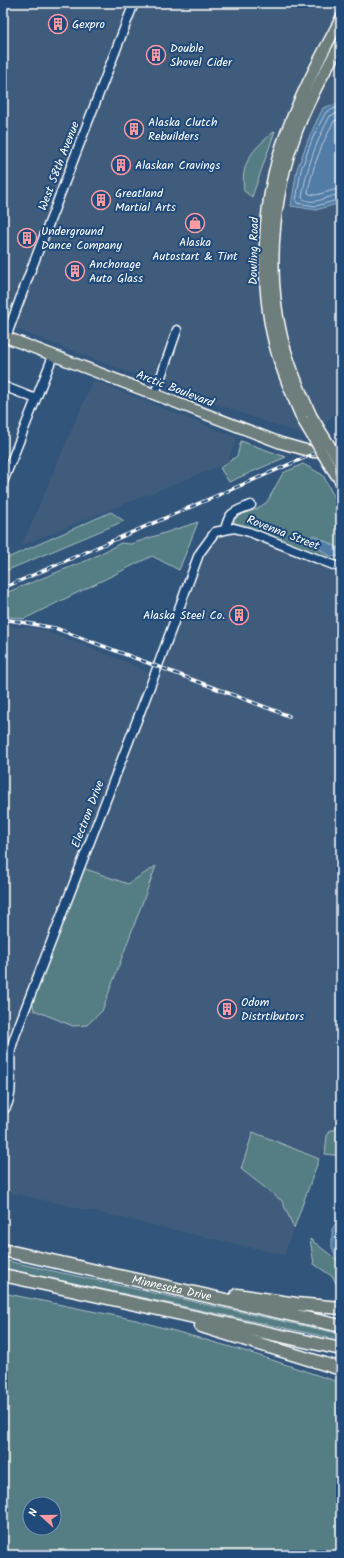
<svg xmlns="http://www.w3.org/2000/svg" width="344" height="1558" viewBox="0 0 344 1558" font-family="Kalam,sans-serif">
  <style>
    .built { fill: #3f5c7c }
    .green { fill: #557d84; stroke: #aabec2; fill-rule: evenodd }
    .water { fill: #517ba6; stroke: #97b0ca }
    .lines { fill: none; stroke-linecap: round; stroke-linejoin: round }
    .shore { stroke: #b9cadb; stroke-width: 1 }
    .minor-casing { stroke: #fff; stroke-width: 11 }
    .major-casing { stroke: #fff; stroke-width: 13 }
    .highway-casing { stroke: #fff; stroke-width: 15 }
    .minor { stroke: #1f4a7a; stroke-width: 8 }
    .major { stroke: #6d7e7c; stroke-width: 10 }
    .highway { stroke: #6d7e7c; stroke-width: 12 }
    .rail-casing { stroke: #fff; stroke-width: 3.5 }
    .rail { stroke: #1f4a7a; stroke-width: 2; stroke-dasharray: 6; stroke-linecap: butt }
    .major-bridge-casing { stroke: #fff; stroke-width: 13; stroke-linecap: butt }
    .major-bridge { stroke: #6d7e7c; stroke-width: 10 }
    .labels { text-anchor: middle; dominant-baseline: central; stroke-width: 4; stroke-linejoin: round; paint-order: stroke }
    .poi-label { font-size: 12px; fill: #fff; stroke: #1f4a7a; text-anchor: start }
    .street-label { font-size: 12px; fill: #fff; stroke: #1f4a7a }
  </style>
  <rect width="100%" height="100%" fill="#32557b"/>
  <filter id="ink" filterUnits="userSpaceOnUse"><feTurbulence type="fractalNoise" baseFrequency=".025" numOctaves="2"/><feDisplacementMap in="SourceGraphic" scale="8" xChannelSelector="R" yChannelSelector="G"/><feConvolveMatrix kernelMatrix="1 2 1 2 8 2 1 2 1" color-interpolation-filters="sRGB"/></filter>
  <g filter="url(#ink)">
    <path class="built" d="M3 3H341V411L334 414 312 438 151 381 3 324Z
      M93 380 237 438 227 463 22 545Z
      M233 533 281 550 341 574V1148L323 1149 284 1255 3 1191V623L8 626 37 628 94 649 131 664 160 679 201 562 214 540 223 534Z"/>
    <path class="green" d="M275 131 252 197 244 191C240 162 253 149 275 131Z
      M241 441 286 457 229 482 220 468 237 456Z
      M303 464 323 475 332 493 341 503V549L313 535 311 543 330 556 329 560 251 528H243L234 525V522L237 516 257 509 267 502 283 473Z
      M111 512 124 521 3 572V560Z
      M198 522 179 570 152 556 24 619 3 616V594L90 559 121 543 131 544Z
      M156 866 102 1011 87 1025 73 1026 34 1010 32 999 83 868 128 884Z
      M341 1114V1156L325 1154 327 1136 331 1130H335Z
      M253 1132 319 1159 294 1228 282 1201 241 1169Z
      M310 1239 341 1263V1290H339L333 1277 314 1264Z
      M3 1260 341 1334V1340L3 1268Z
      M3 1293 136 1320 248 1352 341 1383V1555H3ZM30 1504H54V1528H30Z"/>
    <path class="water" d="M341 102 340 203 316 210 291 206 297 169 310 135 323 108Z
      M313 535 337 547 340 551 338 557 330 556 310 542V538Z
      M341 1216V1261L336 1258 332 1247V1229Z"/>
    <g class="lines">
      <path class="shore" d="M341 106 326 112 313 137 301 170 296 201 297 203 316 206 341 199
        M341 112 330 116C316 142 306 169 302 198 313 207 329 195 341 194
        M341 119 334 121C322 144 312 167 308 193L310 194 316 195 341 188"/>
      <defs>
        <path id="minor" d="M6 337 29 275 134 3
          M3 386 36 399
          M155 394 177 330
          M3 482 53 356
          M225 530C229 511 234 512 251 505
          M3 1111C16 1097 8 1067 11 1050 13 1038 20 1024 24 1012L156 671 199 554 215 532 234 528 249 532 341 568"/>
        <path id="major" d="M3 336 281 443 313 452H341
          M312 417C300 391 289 365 282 337 265 265 274 184 303 116 314 91 327 67 341 43
          M302 419C293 398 284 376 277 354 259 292 261 209 281 147 296 102 319 60 341 18
          M330 466 341 482"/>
        <g id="highway">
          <path id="s1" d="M3 1250 341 1326"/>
          <path d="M3 1275 341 1349"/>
          <path d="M237 1295 296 1304 341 1308"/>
          <path d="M201 1326 341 1369"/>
        </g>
      </defs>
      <use href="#minor" class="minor-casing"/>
      <use href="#major" class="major-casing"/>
      <use href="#highway" class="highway-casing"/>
      <use href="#minor" class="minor"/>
      <use href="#major" class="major"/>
      <use href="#highway" class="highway"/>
      <defs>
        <path id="rail" d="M3 588 341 442
          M3 619 55 628 289 716"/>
      </defs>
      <use href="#rail" class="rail-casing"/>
      <use href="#rail" class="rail"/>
      <defs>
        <path id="major-bridge" d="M312 417 341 464
          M302 419 330 466"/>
      </defs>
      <use href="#major-bridge" class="major-bridge-casing"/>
      <use href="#major-bridge" class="major-bridge"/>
    </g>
  </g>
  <defs>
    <symbol id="building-ring" viewBox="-11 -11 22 22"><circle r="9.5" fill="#1f4a7a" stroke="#ff9aa2" stroke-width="1.5"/><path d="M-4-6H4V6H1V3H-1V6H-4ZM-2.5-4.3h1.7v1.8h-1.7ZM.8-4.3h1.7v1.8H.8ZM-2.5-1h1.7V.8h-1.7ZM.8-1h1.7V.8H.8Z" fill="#ff9aa2"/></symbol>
    <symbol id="shop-ring" viewBox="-11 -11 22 22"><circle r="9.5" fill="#1f4a7a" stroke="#ff9aa2" stroke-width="1.5"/><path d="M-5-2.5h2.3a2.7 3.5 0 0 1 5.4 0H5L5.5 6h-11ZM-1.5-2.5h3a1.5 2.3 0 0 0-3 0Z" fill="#ff9aa2"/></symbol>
  </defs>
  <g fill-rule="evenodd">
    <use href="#building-ring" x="47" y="13" width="22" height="22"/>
    <use href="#building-ring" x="145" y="44" width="22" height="22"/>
    <use href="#building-ring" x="123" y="118" width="22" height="22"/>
    <use href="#building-ring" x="110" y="154" width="22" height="22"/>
    <use href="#building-ring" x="90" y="189" width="22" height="22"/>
    <use href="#shop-ring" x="184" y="212" width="22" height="22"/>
    <use href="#building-ring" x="16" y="227" width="22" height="22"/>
    <use href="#building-ring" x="64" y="260" width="22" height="22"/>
    <use href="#building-ring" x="228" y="604" width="22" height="22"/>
    <use href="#building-ring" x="216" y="998" width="22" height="22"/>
  </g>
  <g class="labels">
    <g class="poi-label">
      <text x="72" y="24">Gexpro</text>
      <text x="170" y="48">Double<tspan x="170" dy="14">Shovel Cider</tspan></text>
      <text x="148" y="122">Alaska Clutch<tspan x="148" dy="14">Rebuilders</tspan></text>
      <text x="135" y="165">Alaskan Cravings</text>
      <text x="115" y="193">Greatland<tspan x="115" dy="14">Martial Arts</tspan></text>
      <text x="41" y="231">Underground<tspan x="41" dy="14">Dance Company</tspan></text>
      <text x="195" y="242" text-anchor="middle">Alaska<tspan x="195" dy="14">Autostart &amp; Tint</tspan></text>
      <text x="89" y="264">Anchorage<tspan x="89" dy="14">Auto Glass</tspan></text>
      <text x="225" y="615" text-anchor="end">Alaska Steel Co.</text>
      <text x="241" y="1002">Odom<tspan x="241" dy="14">Distrtibutors</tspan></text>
    </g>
    <g class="street-label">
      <text transform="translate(59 166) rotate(-69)">West 58th Avenue</text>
      <text transform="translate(254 251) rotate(-89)">Dowling Road</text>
      <text transform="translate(175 389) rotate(21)">Arctic Boulevard</text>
      <text transform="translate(283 533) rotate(21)">Rovenna Street</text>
      <text transform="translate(88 814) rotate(-69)">Electron Drive</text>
      <text stroke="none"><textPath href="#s1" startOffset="173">Minnesota Drive</textPath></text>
    </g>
  </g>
  <rect width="344" height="1558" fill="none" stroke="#1f4a7a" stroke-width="16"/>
  <rect x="8" y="8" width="328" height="1542" fill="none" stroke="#fff" stroke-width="1.5" filter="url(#ink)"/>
  <g transform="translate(42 1516) rotate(291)"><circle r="19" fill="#1f4a7a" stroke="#7992af"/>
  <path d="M0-3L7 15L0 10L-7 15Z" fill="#ff9aa2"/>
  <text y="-6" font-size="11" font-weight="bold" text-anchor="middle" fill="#ffffff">N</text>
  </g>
</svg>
